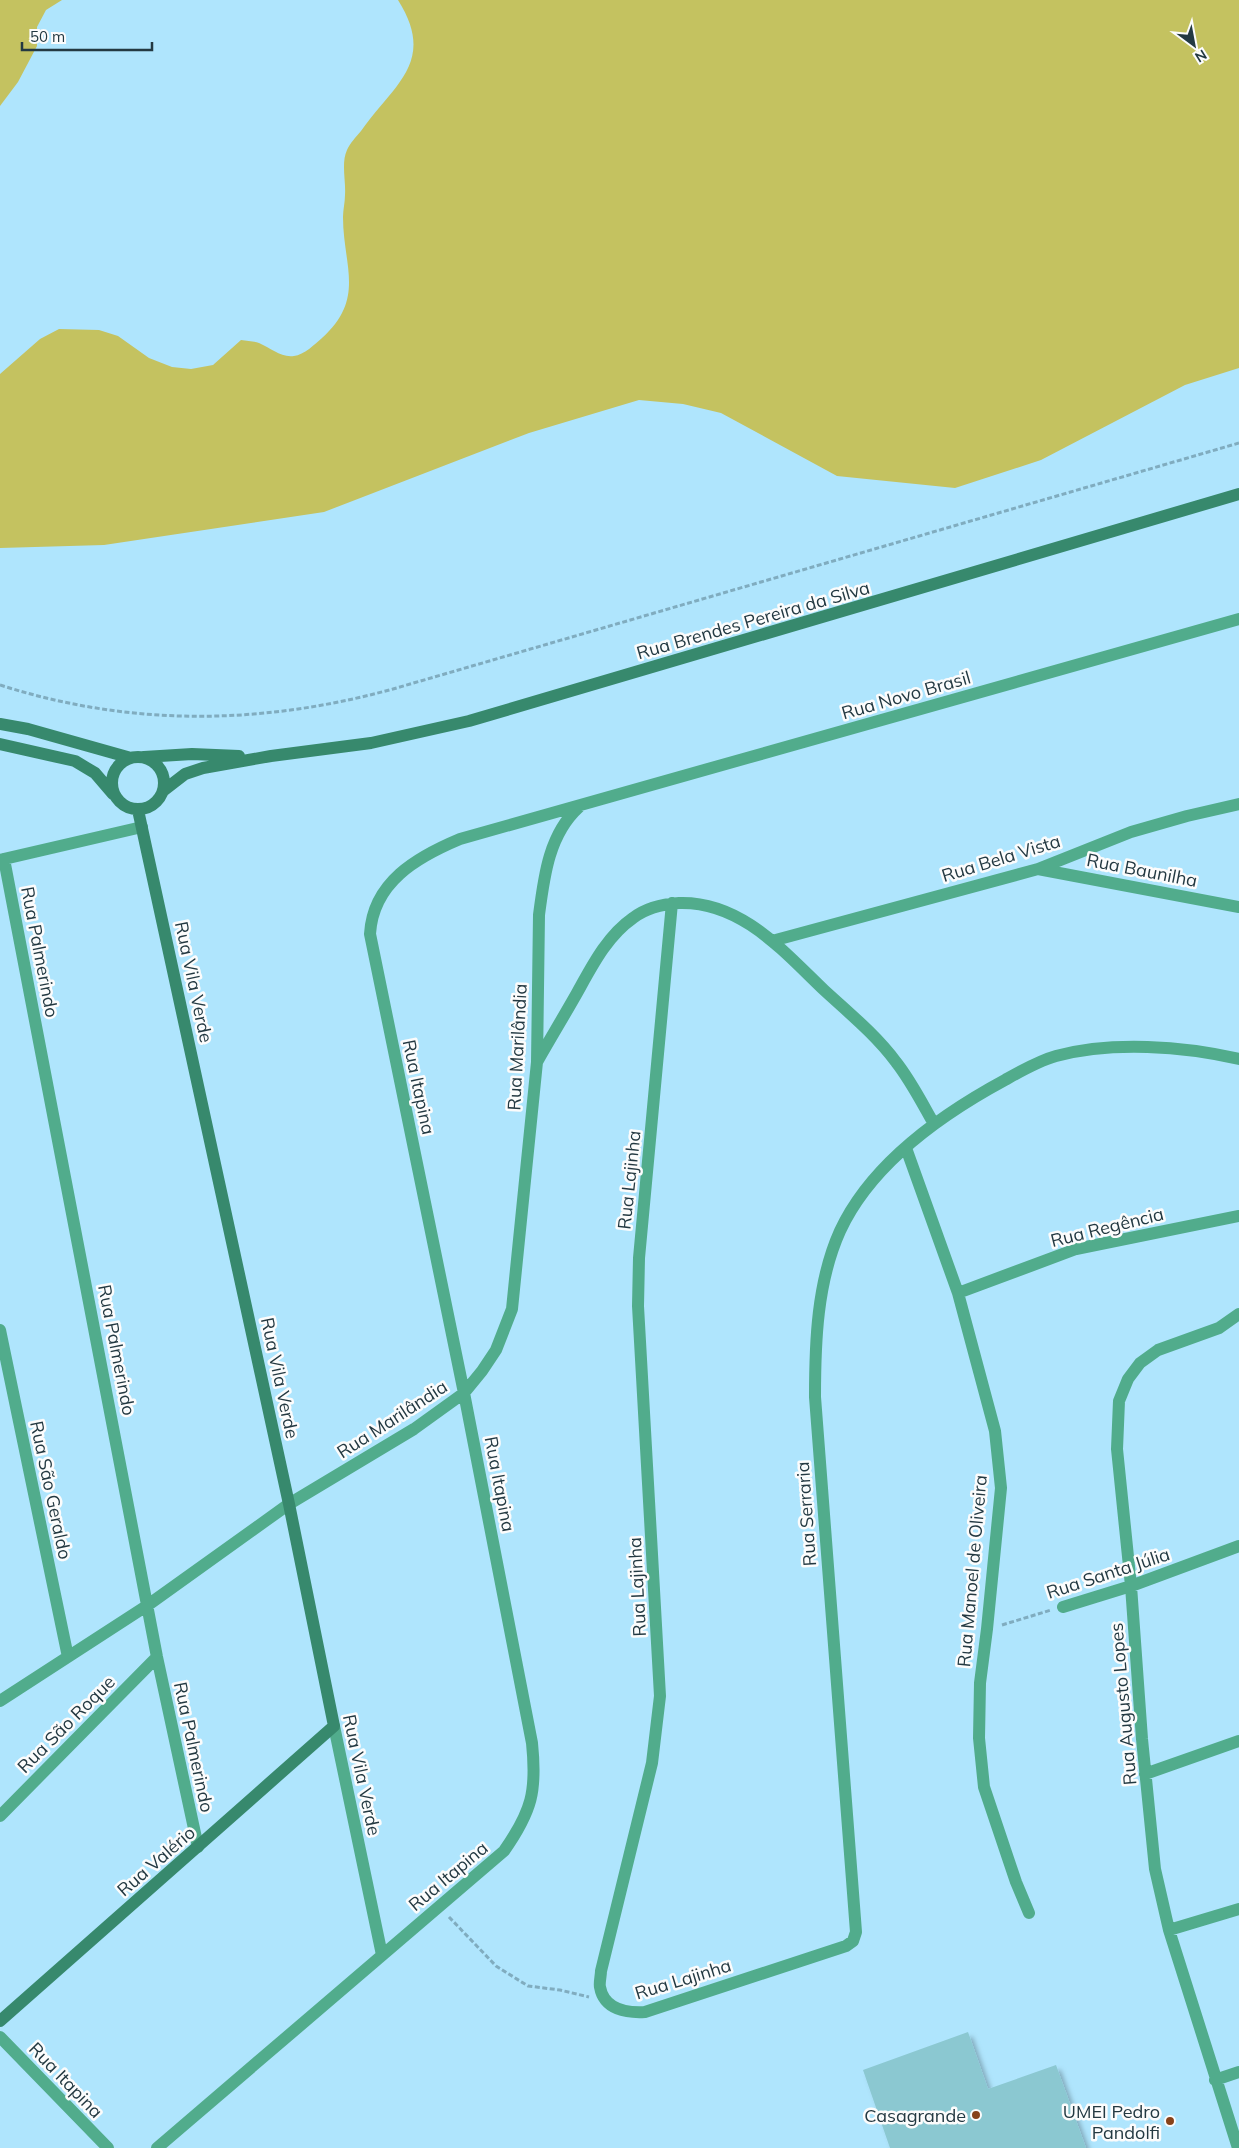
<svg xmlns="http://www.w3.org/2000/svg" width="1239" height="2148" viewBox="0 0 1239 2148" font-family="Mulish,sans-serif">
  <style>
    .green { fill: #c4c260 }
    .building { fill: #8bc8d1; filter: url(#shadow) }
    .lines { fill: none; stroke-linecap: round; stroke-linejoin: round }
    .path { stroke: #80acbf; stroke-width: 3; stroke-dasharray: 5 2.5; stroke-linecap: butt }
    .street { stroke: #51ac8c; stroke-width: 12 }
    .secondary { stroke: #37896d; stroke-width: 12 }
    .poi-dot { fill: #87421a; stroke: #fcfcfc; stroke-width: 2 }
    .labels { text-anchor: middle; dominant-baseline: central; stroke-width: 5; stroke-linejoin: round; paint-order: stroke }
    .street-label { font-size: 18px; fill: #233942; stroke: #fcfcfc }
    .poi-label { font-size: 18px; fill: #233942; stroke: #fcfcfc; text-anchor: end }
  </style>
  <defs>
    <filter id="shadow"><feDropShadow dx="4.5" dy="4.5" stdDeviation="2.5" flood-color="#0004"/></filter>
  </defs>
  <rect width="100%" height="100%" fill="#afe5fd"/>
  <path class="green" d="M0 0H62L46 10 37 27V46L18 82 0 106Z
    M398 0H1239V368L1185 385 1041 460 955 488 837 476 721 413 683 404 639 400 529 433 324 512 104 545 0 548V374L40 339 59 329 99 330 118 336 149 358 172 367 191 369 213 365 241 340C247 341 254 341 259 343 271 348 281 358 294 356 304 355 315 344 322 338 366 298 343 266 343 217 343 210 345 202 345 195 346 181 341 163 347 150 350 143 356 137 361 131 394 84 437 62 398 0Z"/>
  <path class="building" d="M968 2032 988 2089 1056 2065 1086 2148H890L863 2070Z"/>
  <g class="lines">
    <path class="path" d="M0 685C131 727 262 725 393 689L1239 443
      M1002 1625 1051 1610
      M449 1917 496 1966 528 1986 560 1990 589 1997"/>
    <path class="street" d="M4 859 157 1657 198 1847
      M0 860 142 827
      M1038 869 1239 907
      M672 903 639 1258 638 1306 660 1696 652 1763 601 1971C601 1976 599 1983 600 1987 604 2010 627 2013 645 2012L846 1946 853 1941 856 1932 815 1397C815 1342 817 1282 840 1231 871 1164 942 1114 1005 1080 1021 1071 1038 1061 1056 1056 1112 1041 1183 1046 1239 1059
      M772 941 1038 869 1131 832 1187 816 1239 804
      M537 1062C550 1039 564 1016 577 993 592 966 607 936 633 918 646 908 663 904 679 903 741 901 783 951 824 990 849 1013 876 1035 896 1062 911 1081 922 1103 934 1124
      M906 1148 958 1293 995 1431 1001 1488 987 1629 980 1683 979 1738 984 1787 1016 1882 1029 1913
      M958 1293 1076 1249 1239 1216
      M0 1330 68 1657
      M1063 1607 1131 1586 1239 1546
      M0 1701 148 1605 289 1504 414 1429 464 1393 482 1371 496 1350 512 1309 537 1062 539 915C544 876 549 834 579 807
      M334 1726 382 1955
      M1145 1774 1239 1741
      M0 1816 157 1657
      M1169 1930 1239 1909
      M0 2037 108 2148
      M1215 2080 1239 2072
      M157 2148 504 1851C532 1811 537 1791 532 1743L464 1393 370 934C373 882 417 857 460 839L1239 619
      M1238 2148 1169 1930 1155 1869 1142 1739 1131 1586 1117 1449 1119 1401 1128 1379 1140 1363 1158 1350 1219 1328 1239 1314"/>
    <path class="secondary" d="M0 724 28 729 131 758
      M0 744 75 761 95 773 113 794
      M112 783a26 26 0 1 1 52 0a26 26 0 1 1-52 0Z
      M144 757 192 754 239 756
      M163 791 185 774 203 768 271 756 371 743 469 721 1239 494
      M0 2021 334 1726 289 1504 138 810"/>
  </g>
  <g class="poi-dot">
    <circle cx="976" cy="2115" r="5"/>
    <circle cx="1170" cy="2121" r="5"/>
  </g>
  <g class="labels">
    <g class="street-label">
      <text transform="translate(753 620) rotate(-16)">Rua Brendes Pereira da Silva</text>
      <text transform="translate(906 695) rotate(-16)">Rua Novo Brasil</text>
      <text transform="translate(1001 858) rotate(-17)">Rua Bela Vista</text>
      <text transform="translate(1142 870) rotate(11)">Rua Baunilha</text>
      <text transform="translate(40 952) rotate(79)">Rua Palmerindo</text>
      <text transform="translate(194 982) rotate(78)">Rua Vila Verde</text>
      <text transform="translate(517 1047) rotate(-87)">Rua Marilândia</text>
      <text transform="translate(419 1087) rotate(78)">Rua Itapina</text>
      <text transform="translate(629 1180) rotate(-84)">Rua Lajinha</text>
      <text transform="translate(1107 1227) rotate(-14)">Rua Regência</text>
      <text transform="translate(117 1350) rotate(79)">Rua Palmerindo</text>
      <text transform="translate(280 1378) rotate(78)">Rua Vila Verde</text>
      <text transform="translate(392 1419) rotate(-33)">Rua Marilândia</text>
      <text transform="translate(500 1484) rotate(79)">Rua Itapina</text>
      <text transform="translate(51 1490) rotate(78)">Rua São Geraldo</text>
      <text transform="translate(806 1514) rotate(-94)">Rua Serraria</text>
      <text transform="translate(972 1571) rotate(-85)">Rua Manoel de Oliveira</text>
      <text transform="translate(1108 1573) rotate(-18)">Rua Santa Júlia</text>
      <text transform="translate(637 1587) rotate(-93)">Rua Lajinha</text>
      <text transform="translate(1123 1704) rotate(-95)">Rua Augusto Lopes</text>
      <text transform="translate(66 1724) rotate(-45)">Rua São Roque</text>
      <text transform="translate(194 1747) rotate(78)">Rua Palmerindo</text>
      <text transform="translate(362 1775) rotate(78)">Rua Vila Verde</text>
      <text transform="translate(156 1861) rotate(-41)">Rua Valério</text>
      <text transform="translate(448 1876) rotate(-40)">Rua Itapina</text>
      <text transform="translate(683 1979) rotate(-17)">Rua Lajinha</text>
      <text transform="translate(66 2080) rotate(46)">Rua Itapina</text>
    </g>
    <g class="poi-label">
      <text x="1160" y="2111">UMEI Pedro<tspan x="1160" dy="21">Pandolfi</tspan></text>
      <text x="966" y="2115">Casagrande</text>
    </g>
  </g>
  <g transform="translate(1194 45) rotate(148)" stroke="#fcfcfc" stroke-width="4" paint-order="stroke">
  <path d="M0-4L9 19L0 12L-9 19Z" fill="#233942"/>
  <text y="-8" font-size="14" font-weight="bold" text-anchor="middle" fill="#233942">N</text>
  </g>
  <path d="M22 42v8h130v-8" fill="none" stroke="#233942" stroke-width="2.5"/>
  <text x="30" y="42" font-size="15" fill="#233942" stroke="#fcfcfc" stroke-width="4" paint-order="stroke">50 m</text>
</svg>
